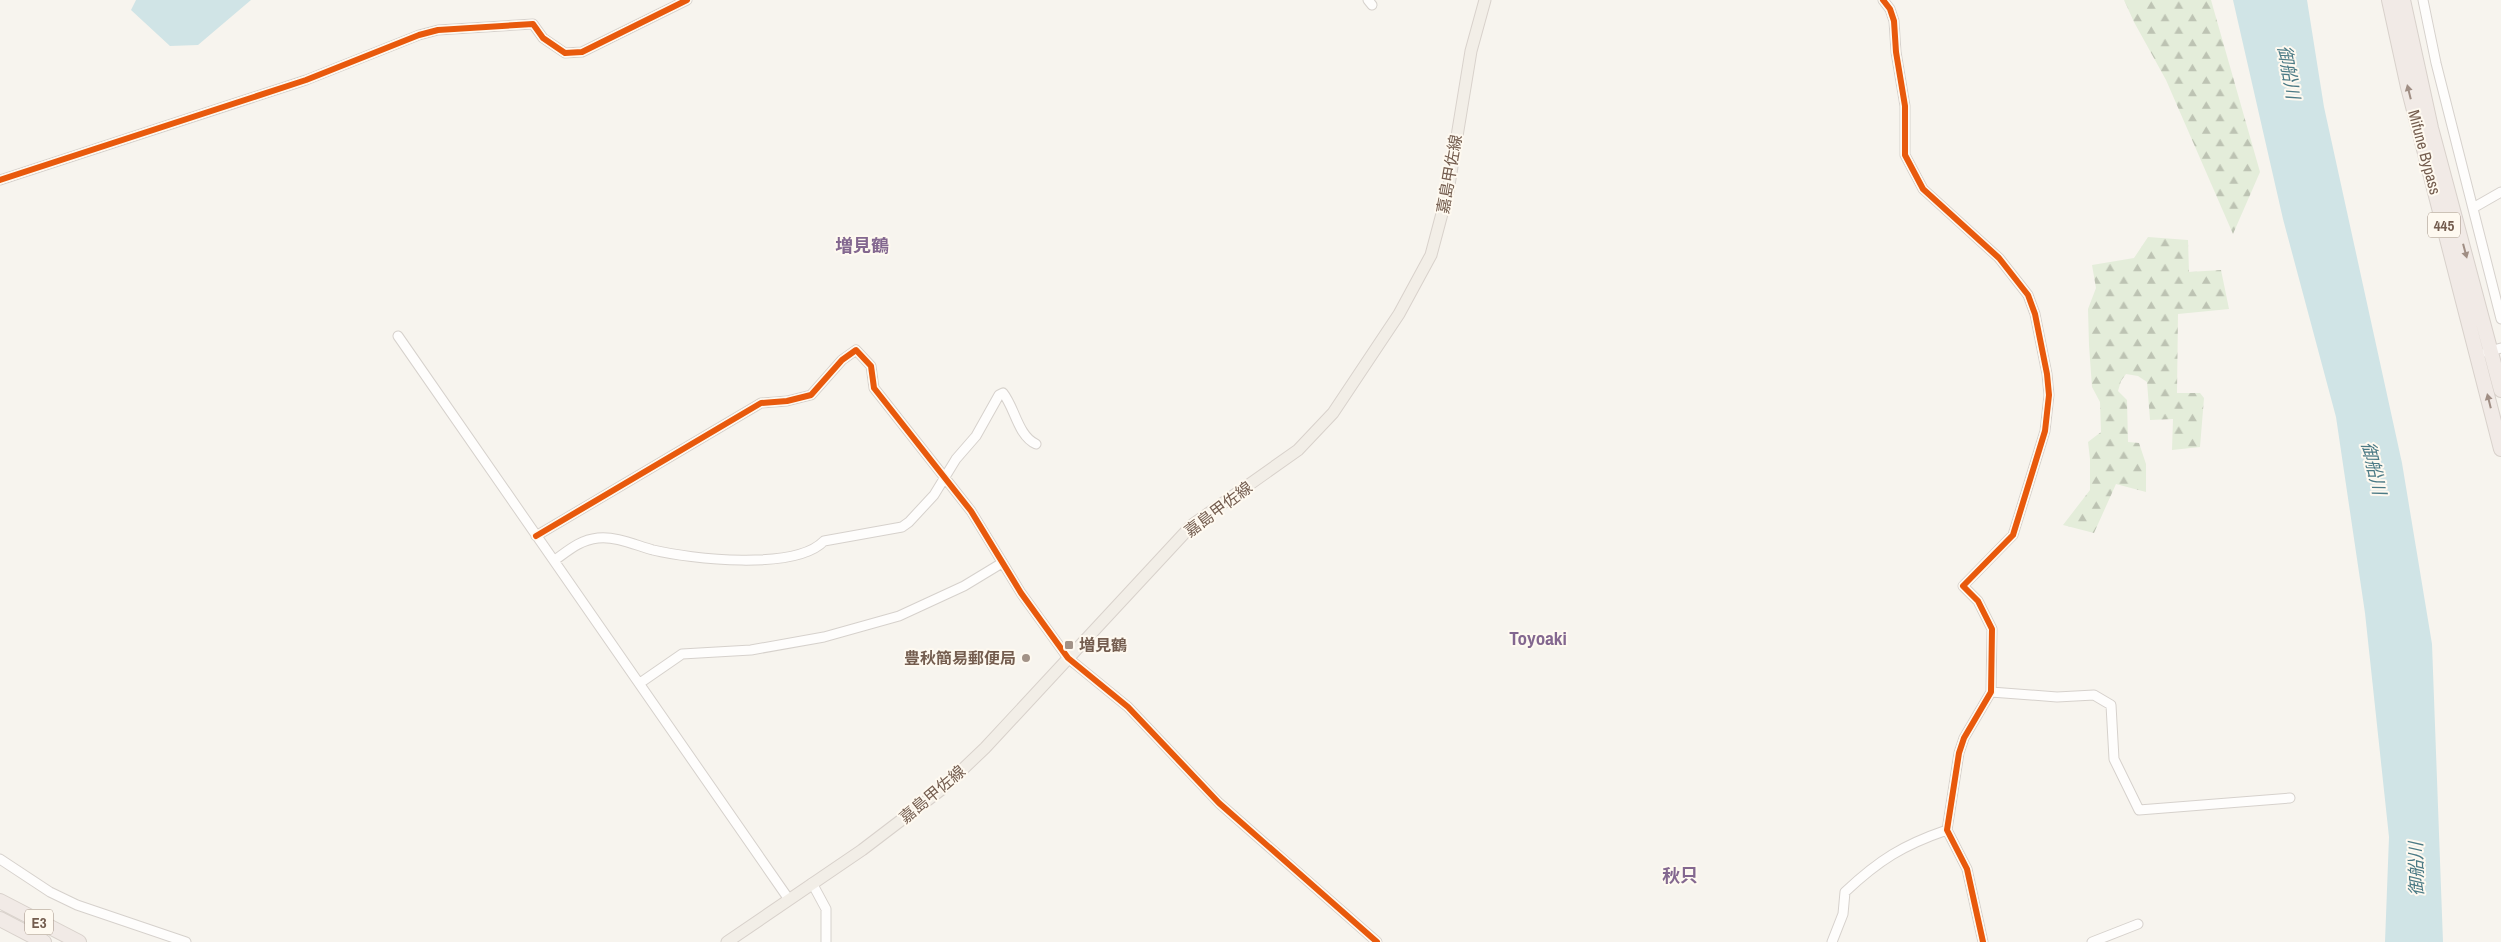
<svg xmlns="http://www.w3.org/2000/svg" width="2501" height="942" viewBox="0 0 2501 942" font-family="'Archivo Narrow','Noto Sans JP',sans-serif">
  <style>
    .forest { fill: url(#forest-firs) }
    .water { fill: #d0e4e6 }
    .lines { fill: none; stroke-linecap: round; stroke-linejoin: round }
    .minor-casing { stroke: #d6d1cc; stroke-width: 11 }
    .major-casing { stroke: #d8d1cb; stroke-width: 13 }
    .highway-casing { stroke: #d8d1cb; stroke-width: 16 }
    .minor { stroke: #fefdfc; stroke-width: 9 }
    .major { stroke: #f2eee7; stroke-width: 11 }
    .highway { stroke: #f1eae6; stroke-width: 14 }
    .cycleway-casing { stroke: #fef9f0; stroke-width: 9 }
    .cycleway { stroke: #e8590c; stroke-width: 6 }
    .oneway { fill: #a08e84 }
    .poi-dot { fill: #a29287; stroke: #fef9f0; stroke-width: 2 }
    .labels { text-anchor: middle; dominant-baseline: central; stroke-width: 4; stroke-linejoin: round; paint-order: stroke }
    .shield { fill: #fef9f0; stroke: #9d8c7f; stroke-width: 1 }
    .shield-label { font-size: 15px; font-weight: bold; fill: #745d4f }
    .street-label { font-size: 16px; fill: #745d4f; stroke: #fef9f0 }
    .poi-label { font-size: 16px; font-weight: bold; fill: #745d4f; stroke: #fef9f0; text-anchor: start }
    .water-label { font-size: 18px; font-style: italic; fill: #4b7a85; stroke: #fef9f0 }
    .neighbourhood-label { font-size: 18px; font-weight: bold; fill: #83678f; stroke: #fef9f0 }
    .quarter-label { font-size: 19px; font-weight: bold; fill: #83678f; stroke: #fef9f0 }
  </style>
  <defs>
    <pattern id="forest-firs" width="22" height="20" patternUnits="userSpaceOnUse" patternTransform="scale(1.25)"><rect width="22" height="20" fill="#e4edda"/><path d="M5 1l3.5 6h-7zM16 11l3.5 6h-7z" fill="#bdc3b3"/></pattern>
  </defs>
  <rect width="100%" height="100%" fill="#f7f4ee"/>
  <path class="forest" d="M2124 0H2211L2260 172 2233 234 2166 80 2134 22Z
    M2148 237 2188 240 2189 272 2221 270 2229 309 2178 314 2177 393H2200L2204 398 2200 447 2172 450 2173 419 2150 420 2147 382 2138 376 2126 374 2121 381 2118 391 2127 400 2128 442 2139 443 2146 464V492L2116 484 2094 533 2063 525 2090 490V459L2088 442 2101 432 2100 402 2092 387 2089 345 2088 309 2096 288 2092 265 2134 258Z"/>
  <path class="water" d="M136 0H251L198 45 170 46 131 10Z
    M2233 0H2307L2324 107 2402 463 2432 644 2443 942H2385L2389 837 2365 613 2336 417 2283 219Z"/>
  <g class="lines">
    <defs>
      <path id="minor" d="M1368 0 1372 5
        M1883 0 1890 9 1894 21 1896 52 1905 106V155L1923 189 1999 258 2028 295 2035 314 2047 374 2049 395 2045 431 2013 535 1963 586 1978 601 1992 629 1991 692 1964 738 1959 753 1947 830 1967 869 1983 942
        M2423 0 2436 63 2501 319
        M0 180 306 80 419 35 438 30 533 24 543 38 565 53 582 52 687 0
        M2473 208 2501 192
        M398 336 788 898
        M2486 352 2501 348
        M536 536 761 403 787 401 811 395 842 360 856 350 871 366 874 388 971 511 1021 593 1068 658 1128 707 1219 803 1377 942
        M555 560C569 550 580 540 598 538 616 536 635 545 653 550 691 559 795 571 824 541L902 527 909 522 934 495 956 459 976 436 999 395 1003 393C1015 408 1018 436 1036 444
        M640 683 682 654 751 650 824 637 899 616 964 586 1002 563
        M1991 692 2057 697 2094 695 2111 705 2114 759 2139 810 2290 798
        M0 859 50 892 77 905 186 942
        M812 883 826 909V942
        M1832 942 1843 914 1845 892C1879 860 1903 845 1947 830
        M2092 942 2138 924"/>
      <path id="major" d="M727 942 862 850 942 789 985 748 1192 525 1298 450 1333 413 1399 314 1431 255 1448 191 1471 51 1485 0"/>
      <path id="highway" d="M2389 0 2408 87 2501 449
        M2403 0 2431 128 2501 390
        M0 901 79 942
        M0 919 44 942"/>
    </defs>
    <use href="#minor" class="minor-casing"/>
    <use href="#major" class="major-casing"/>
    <use href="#highway" class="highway-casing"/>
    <use href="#minor" class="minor"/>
    <use href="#major" class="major"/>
    <use href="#highway" class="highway"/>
    <defs>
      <path id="cycleway" d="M1883 0 1890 9 1894 21 1896 52 1905 106V155L1923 189 1999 258 2028 295 2035 314 2047 374 2049 395 2045 431 2013 535 1963 586 1978 601 1992 629 1991 692 1964 738 1959 753 1947 830 1967 869 1983 942
        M0 180 306 80 419 35 438 30 533 24 543 38 565 53 582 52 687 0
        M536 536 761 403 787 401 811 395 842 360 856 350 871 366 874 388 971 511 1021 593 1068 658 1128 707 1219 803 1377 942"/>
    </defs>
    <use href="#cycleway" class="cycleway-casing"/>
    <use href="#cycleway" class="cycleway"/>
  </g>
  <defs><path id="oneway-solid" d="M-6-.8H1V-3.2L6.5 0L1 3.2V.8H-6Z" transform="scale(1.25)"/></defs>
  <g class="oneway">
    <use href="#oneway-solid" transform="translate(2409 92) rotate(-104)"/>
    <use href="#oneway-solid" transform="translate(2465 251) rotate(75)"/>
    <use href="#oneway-solid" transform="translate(2489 401) rotate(-104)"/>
  </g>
  <g class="poi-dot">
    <rect x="1064" y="640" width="10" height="10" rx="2.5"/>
    <circle cx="1026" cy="658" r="5"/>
  </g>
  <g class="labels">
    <g class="shield">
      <rect x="2428" y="212.5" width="32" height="25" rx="4"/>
      <rect x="25" y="909.5" width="28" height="25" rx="4"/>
    </g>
    <g class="shield-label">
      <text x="2444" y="225">445</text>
      <text x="39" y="922">E3</text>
    </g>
    <g class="street-label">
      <text transform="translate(2425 152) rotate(75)">Mifune Bypass</text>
      <text transform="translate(1449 174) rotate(-80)">嘉島甲佐線</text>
      <text transform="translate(1218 509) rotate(-37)">嘉島甲佐線</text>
      <text transform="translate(932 794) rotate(-40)">嘉島甲佐線</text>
    </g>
    <g class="poi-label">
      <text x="1079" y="645">増見鶴</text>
      <text x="1016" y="658" text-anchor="end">豊秋簡易郵便局</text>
    </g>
    <g class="water-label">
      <text transform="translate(2289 72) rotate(80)">御船川</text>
      <text transform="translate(2374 468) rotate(77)">御船川</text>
      <text transform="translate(2416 869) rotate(-91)">御船川</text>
    </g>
    <g class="neighbourhood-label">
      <text x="862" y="245">増見鶴</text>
      <text x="1680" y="875">秋只</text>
    </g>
    <g class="quarter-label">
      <text x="1538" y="638">Toyoaki</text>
    </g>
  </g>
</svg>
